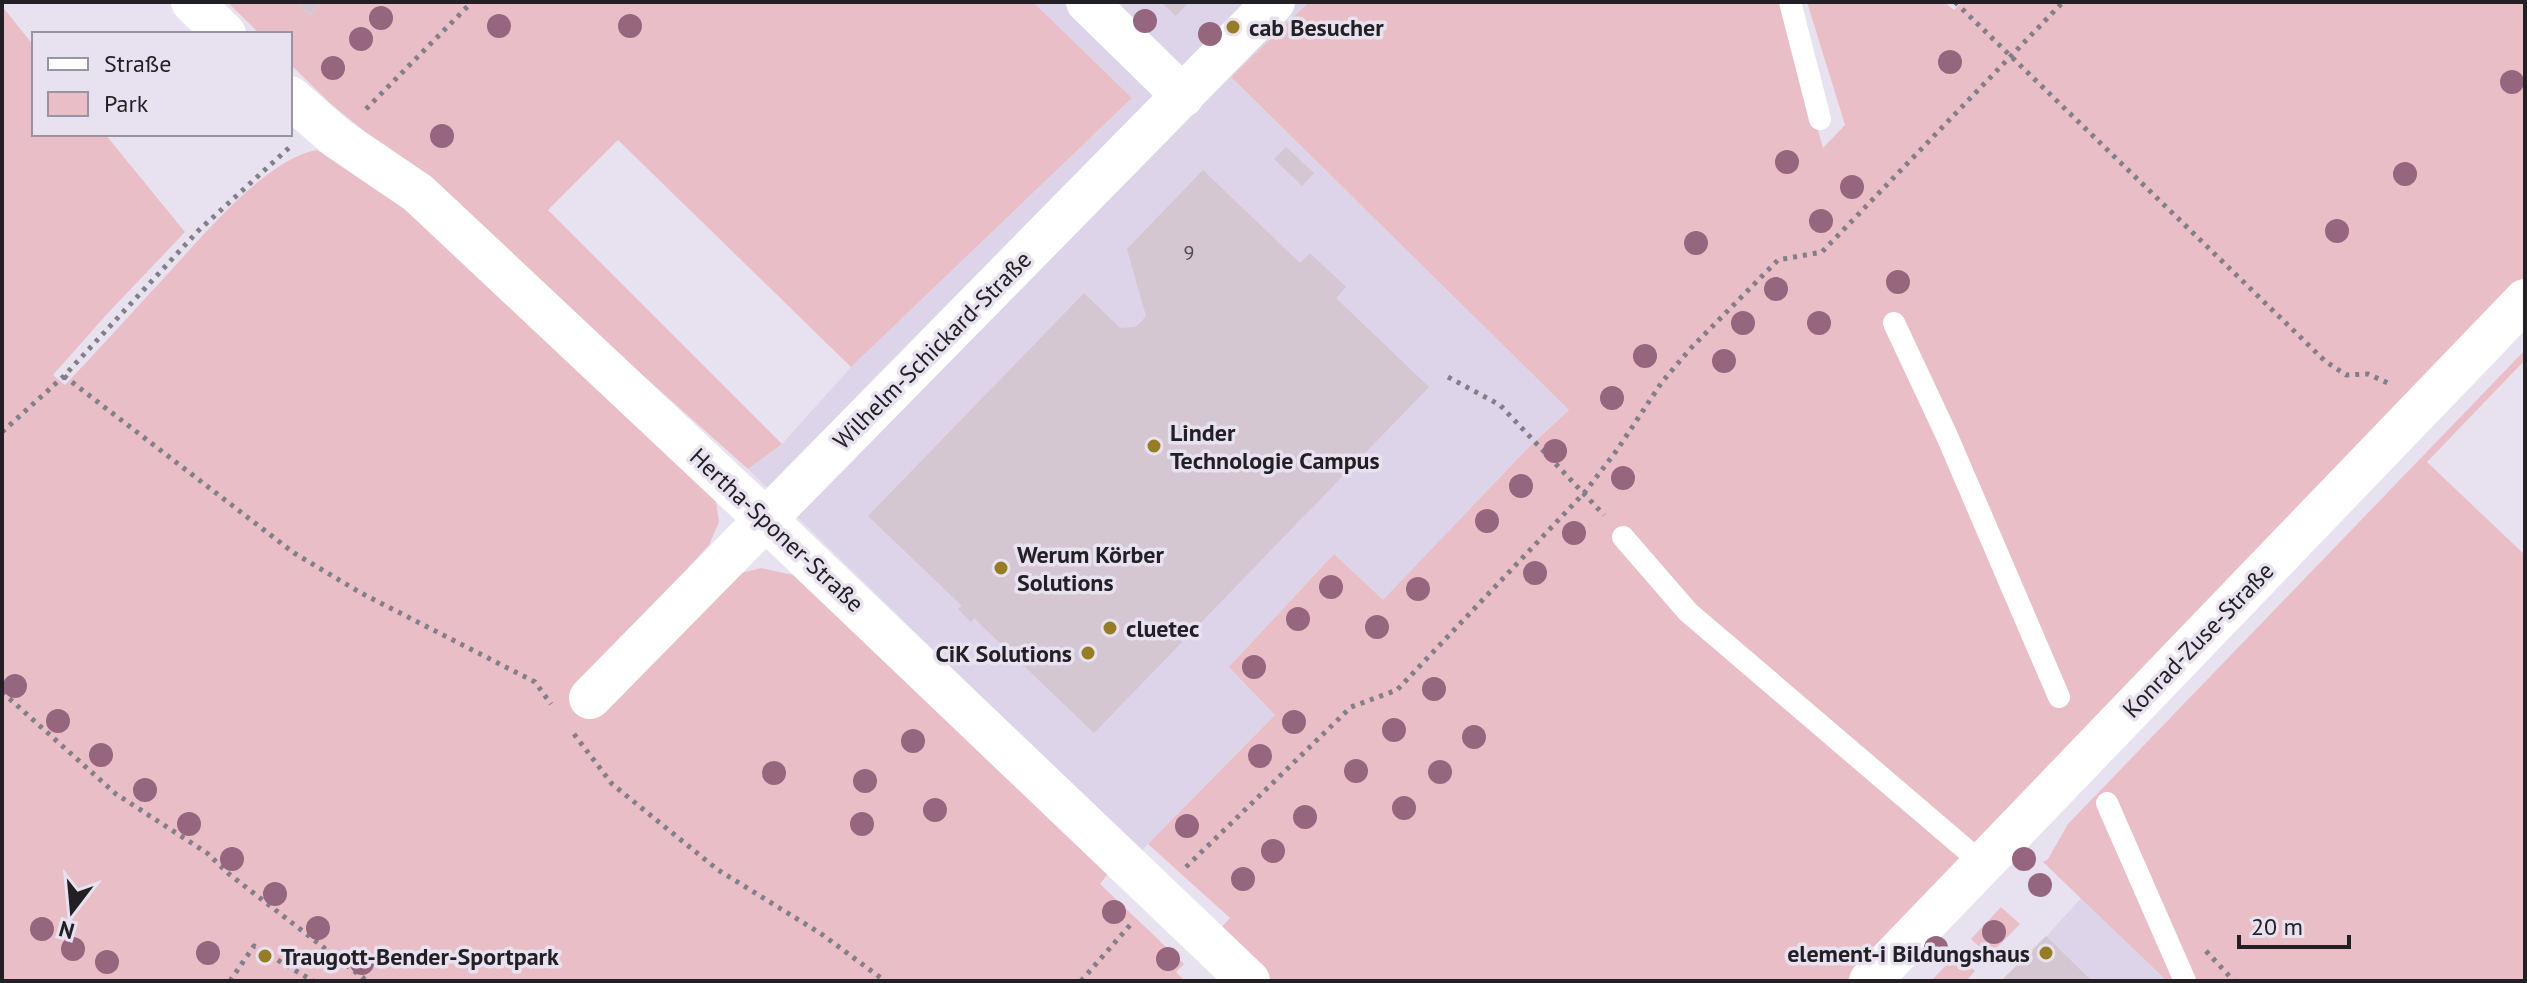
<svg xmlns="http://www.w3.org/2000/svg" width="2527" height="983" viewBox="0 0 2527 983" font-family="'PT Sans',sans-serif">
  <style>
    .built { fill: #ddd4e9 }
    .green { fill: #eabec7 }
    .building { fill: #d4c7d1 }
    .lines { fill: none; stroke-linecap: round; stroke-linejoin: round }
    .path { stroke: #837f88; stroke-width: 5; stroke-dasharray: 4 6; stroke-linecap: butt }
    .service { stroke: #fff; stroke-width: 22 }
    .minor { stroke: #fff; stroke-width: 42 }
    .tree { fill: #96667f }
    .poi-dot { fill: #967d25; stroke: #e8e2f0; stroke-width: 3 }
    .labels { text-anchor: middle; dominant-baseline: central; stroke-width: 7; stroke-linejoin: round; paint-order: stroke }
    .number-label { font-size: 20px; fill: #4e4a50 }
    .poi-label { font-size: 24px; font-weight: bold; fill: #222025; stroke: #e8e2f0; text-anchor: start }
    .street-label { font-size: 24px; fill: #222025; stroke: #e8e2f0 }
  </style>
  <rect width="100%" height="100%" fill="#e8e2f0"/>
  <path class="built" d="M1033 2H1309L1231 77 1569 410 1527 449 1383 601 1333 554 1276 714 1140 852 748 469 782 444 851 367 1132 98Z
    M2081 898 2167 981H2006Z"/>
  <path class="green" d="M227 2H296L309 15 322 2H1033L1132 98 851 367 618 140 548 210 782 444 748 469 419 176 331 104 290 64V34H260Z
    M1309 2H1782L1823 148 1845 125 1807 2H1944L1954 10 1962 2H2525V278L1849 981H1273L1219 930 1230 918 1148 844 1275 715 1229 667 1334 554 1383 600 1527 449 1569 410 1231 77Z
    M2 6 34 46V134H105L185 232 107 314 53 375 65 385C98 350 130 315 162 280 200 240 263 160 317 150L396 198 716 501 719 522 709 545 575 691 733 575 761 568 793 575 1108 874 1100 884 1184 964 1176 972 1185 981H2Z
    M2525 350V360L2427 462 2525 555V981H2167L2043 862 2048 859 2068 824Z
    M2001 907 2020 924 1989 956 1971 939Z
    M1957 954 1975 971 1966 981H1931Z"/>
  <path class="building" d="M296 2H322L309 15Z
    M1161 2H1189L1176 16Z
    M1286 147 1314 173 1302 186 1274 159Z
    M1203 170 1300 263 1310 253 1346 287 1336 298 1429 387 1094 733 974 618 971 622 958 609 962 606 868 516 1084 293 1120 328 1135 327 1141 322 1146 316 1127 249Z
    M2046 936 2092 981H2001Z"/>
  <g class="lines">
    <path class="path" d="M1955 2 2325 361 2346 375 2368 374 2390 384
      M366 109 472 2
      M64 376 294 553 361 593 535 682 551 704
      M1448 377 1500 405 1604 515
      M2 432 64 376 198 231 291 146
      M2 692 116 794 207 853 229 874 367 981
      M574 734 612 784 718 870 820 933 885 981
      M1186 867 1351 707 1397 690 1585 492 1617 450 1662 382 1691 348 1778 260 1822 252 2063 2
      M2206 951 2234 981
      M230 981 254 946 313 981
      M1081 981 1132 923"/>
    <path class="service" d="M1790 2 1820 119
      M1894 323 1947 436 2059 697
      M1623 537 1688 612 1983 864
      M2107 803 2185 981"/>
    <path class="minor" d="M192 2 225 34
      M1087 2 1183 96
      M290 97 337 138 418 193 764 518 1249 981
      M590 698C817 465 1047 235 1274 2
      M1870 981 2525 300"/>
  </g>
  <g class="tree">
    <circle cx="381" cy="18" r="12"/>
    <circle cx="1145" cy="21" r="12"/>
    <circle cx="499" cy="26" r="12"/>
    <circle cx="630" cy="26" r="12"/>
    <circle cx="1210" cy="34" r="12"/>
    <circle cx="361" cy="39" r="12"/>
    <circle cx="1950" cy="62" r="12"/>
    <circle cx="333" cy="68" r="12"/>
    <circle cx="2512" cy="82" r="12"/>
    <circle cx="442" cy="136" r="12"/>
    <circle cx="1787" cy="162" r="12"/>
    <circle cx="2405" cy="174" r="12"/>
    <circle cx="1852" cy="187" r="12"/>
    <circle cx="1821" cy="221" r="12"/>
    <circle cx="2337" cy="231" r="12"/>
    <circle cx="1696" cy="243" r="12"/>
    <circle cx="1898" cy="282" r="12"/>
    <circle cx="1776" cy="289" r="12"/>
    <circle cx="1743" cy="323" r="12"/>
    <circle cx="1819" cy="323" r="12"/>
    <circle cx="1645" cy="356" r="12"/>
    <circle cx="1724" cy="361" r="12"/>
    <circle cx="1612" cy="398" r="12"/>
    <circle cx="1555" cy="451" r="12"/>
    <circle cx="1623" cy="478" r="12"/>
    <circle cx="1521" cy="486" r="12"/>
    <circle cx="1487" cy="521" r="12"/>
    <circle cx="1574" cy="533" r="12"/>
    <circle cx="1535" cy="573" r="12"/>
    <circle cx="1331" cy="587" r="12"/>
    <circle cx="1418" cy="589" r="12"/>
    <circle cx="1298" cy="619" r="12"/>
    <circle cx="1377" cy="627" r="12"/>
    <circle cx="1254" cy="667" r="12"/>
    <circle cx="15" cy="686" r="12"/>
    <circle cx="1434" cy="689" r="12"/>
    <circle cx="58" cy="721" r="12"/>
    <circle cx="1294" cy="722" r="12"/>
    <circle cx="1394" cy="730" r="12"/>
    <circle cx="1474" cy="737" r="12"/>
    <circle cx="913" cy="741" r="12"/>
    <circle cx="101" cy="755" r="12"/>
    <circle cx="1260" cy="756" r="12"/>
    <circle cx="1356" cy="771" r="12"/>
    <circle cx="1440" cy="772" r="12"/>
    <circle cx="774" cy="773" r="12"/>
    <circle cx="865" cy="781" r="12"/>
    <circle cx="145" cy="790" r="12"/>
    <circle cx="1404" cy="808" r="12"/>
    <circle cx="935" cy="810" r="12"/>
    <circle cx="1305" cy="817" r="12"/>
    <circle cx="189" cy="824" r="12"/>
    <circle cx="862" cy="824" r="12"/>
    <circle cx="1187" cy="826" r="12"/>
    <circle cx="1273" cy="851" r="12"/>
    <circle cx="232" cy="859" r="12"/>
    <circle cx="2024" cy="859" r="12"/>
    <circle cx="1243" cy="879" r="12"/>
    <circle cx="2040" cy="885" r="12"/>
    <circle cx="275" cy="894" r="12"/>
    <circle cx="1114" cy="912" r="12"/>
    <circle cx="318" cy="928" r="12"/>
    <circle cx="42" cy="929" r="12"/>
    <circle cx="1994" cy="932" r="12"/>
    <circle cx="1936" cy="948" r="12"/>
    <circle cx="73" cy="949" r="12"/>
    <circle cx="208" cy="953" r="12"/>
    <circle cx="1168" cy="959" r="12"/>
    <circle cx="107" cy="962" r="12"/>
    <circle cx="362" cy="963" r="12"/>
  </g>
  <g class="poi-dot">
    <circle cx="1233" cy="27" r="8"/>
    <circle cx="1154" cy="446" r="8"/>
    <circle cx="1001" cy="568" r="8"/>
    <circle cx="1110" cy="628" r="8"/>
    <circle cx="1088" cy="653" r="8"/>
    <circle cx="2046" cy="953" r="8"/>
    <circle cx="265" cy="956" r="8"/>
  </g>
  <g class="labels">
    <g class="number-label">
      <text x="1189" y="253">9</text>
    </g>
    <g class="poi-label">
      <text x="1249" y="27">cab Besucher</text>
      <text x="1170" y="432">Linder<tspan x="1170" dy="28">Technologie Campus</tspan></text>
      <text x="1017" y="554">Werum Körber<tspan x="1017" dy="28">Solutions</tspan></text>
      <text x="1126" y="628">cluetec</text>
      <text x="1072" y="653" text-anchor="end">CiK Solutions</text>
      <text x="2030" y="953" text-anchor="end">element-i Bildungshaus</text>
      <text x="281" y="956">Traugott-Bender-Sportpark</text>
    </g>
    <g class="street-label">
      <text transform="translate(932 350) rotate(-45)">Wilhelm-Schickard-Straße</text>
      <text transform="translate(777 530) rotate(43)">Hertha-Sponer-Straße</text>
      <text transform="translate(2198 640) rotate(-46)">Konrad-Zuse-Straße</text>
    </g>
  </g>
  <rect width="2527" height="983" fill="none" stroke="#222025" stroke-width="8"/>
  <rect x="32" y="32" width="260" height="104" fill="#e8e2f0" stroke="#99949f" stroke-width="2"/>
  <rect x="48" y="58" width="40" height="12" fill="#ffffff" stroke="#99949f" stroke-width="2"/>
  <text x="104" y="72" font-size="24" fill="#222025">Straße</text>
  <rect x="48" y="92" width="40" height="24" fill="#eabec7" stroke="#99949f" stroke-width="2"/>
  <text x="104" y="112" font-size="24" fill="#222025">Park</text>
  <g transform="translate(72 911) rotate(196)" stroke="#e8e2f0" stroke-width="6" paint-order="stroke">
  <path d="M0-6L14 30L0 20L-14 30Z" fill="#222025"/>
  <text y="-12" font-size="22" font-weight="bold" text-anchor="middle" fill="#222025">N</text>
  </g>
  <path d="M2239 935v12h110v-12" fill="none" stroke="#222025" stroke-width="4"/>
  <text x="2251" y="935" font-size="24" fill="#222025" stroke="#e8e2f0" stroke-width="6" paint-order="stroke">20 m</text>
</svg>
